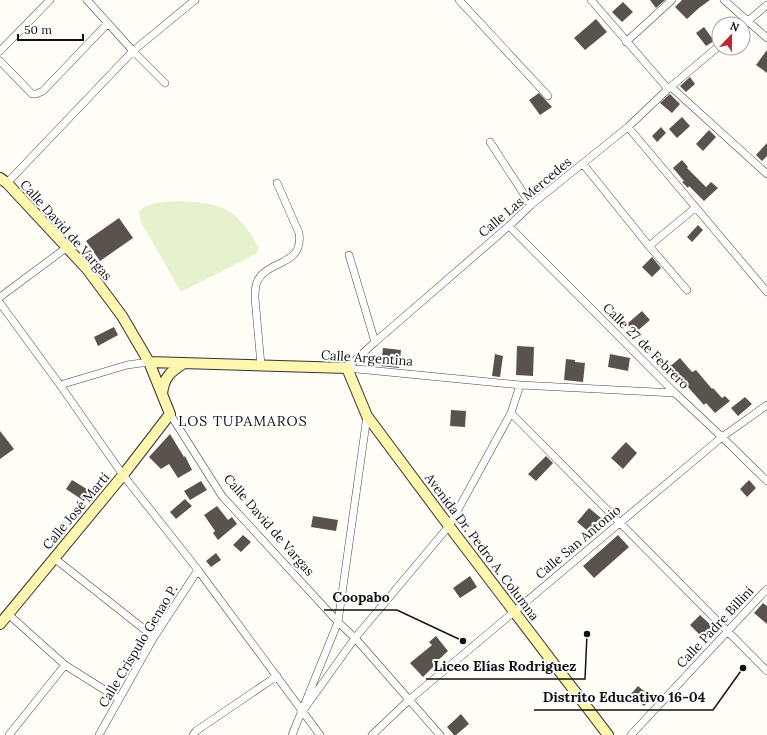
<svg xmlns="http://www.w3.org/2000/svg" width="767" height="735" viewBox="0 0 767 735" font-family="Lora,serif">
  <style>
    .pitch { fill: #e6f2cf }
    .building { fill: #5a524d }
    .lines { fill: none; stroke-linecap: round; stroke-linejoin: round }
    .street-casing { stroke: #444; stroke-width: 8 }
    .secondary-casing { stroke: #333; stroke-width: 12 }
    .street { stroke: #fff; stroke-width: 7 }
    .secondary { stroke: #fff6b0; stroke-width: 10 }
    .labels { text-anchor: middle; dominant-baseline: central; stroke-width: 4; stroke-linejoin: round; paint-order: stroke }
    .street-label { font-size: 13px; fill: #111; stroke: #fff }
    .neighbourhood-label { font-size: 14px; letter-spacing: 1px; fill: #111; stroke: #fff }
    .leader { fill: none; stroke: #111; stroke-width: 1.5 }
    .callout-dot { fill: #111; stroke: #fff; stroke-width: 1.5 }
    .callout-label { font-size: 14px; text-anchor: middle; font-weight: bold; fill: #111; stroke: #fff; stroke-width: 4; stroke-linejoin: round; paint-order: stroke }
  </style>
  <rect width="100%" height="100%" fill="#fffdf5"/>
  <path class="pitch" d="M179 201C224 203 236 208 259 248L256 254 181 292 141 222 139 212C149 201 165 202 179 201Z"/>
  <path class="building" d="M650 0H665L656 8Z
    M682 0H710L699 8 687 19 675 7Z
    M623 2 633 12 622 22 612 12Z
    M596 19 607 32 585 50 574 38Z
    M704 27 714 41 706 46 696 33Z
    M767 50V73L756 65Z
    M690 77 695 84 686 92 680 86Z
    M539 93 552 107 540 115 529 100Z
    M670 94 680 104 672 113 660 103Z
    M682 117 690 126 677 138 669 129Z
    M661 127 666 133 657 142 652 136Z
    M709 130 716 137 703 151 696 144Z
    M767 143V156L762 161 756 155Z
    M682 160 688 167 687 168 706 187 711 182 718 188 704 201 689 186 688 188 682 182 684 181 673 168Z
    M119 218 133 238 100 261 86 241Z
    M698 225 703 230 692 242 687 237Z
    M652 257 661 268 652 277 642 267Z
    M642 311 650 320 635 333 627 324Z
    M114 327 118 335 98 346 94 337Z
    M517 346 534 347 533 376 516 375Z
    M383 348 401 350 399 368 381 366Z
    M495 354 503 356 500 377 492 376Z
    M610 354 630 358 628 371 608 367Z
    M680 358 692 372 696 370 712 389 713 388 722 398 725 396 730 401 715 413 706 403 704 405 679 377 677 379 668 368Z
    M566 359 575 360V362L585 363 583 382 564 380Z
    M745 397 752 404 738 416 731 408Z
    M451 410 466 411 465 427 450 426Z
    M0 431 14 449 0 459Z
    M170 434 184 457 185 456 192 470 178 478 169 464 161 469 149 457Z
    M626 442 637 453 623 469 611 458Z
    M546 456 553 463 536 481 528 474Z
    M72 480 90 491 84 501 66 489Z
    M749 480 756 488 747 497 740 489Z
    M201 481 207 490 190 500 184 491Z
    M185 499 192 506 176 519 170 512Z
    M217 506 228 520 232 517 237 524 218 540 213 533 215 531 204 515Z
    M589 508 601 518 589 532 577 522Z
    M313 516 338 520 336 531 311 527Z
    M243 535 251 542 241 552 233 545Z
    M618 535 629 547 594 578 583 566Z
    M216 553 221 560 211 567 206 561Z
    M470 576 477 587 460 598 453 588Z
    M763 603 767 606V624L754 613Z
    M700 615 713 627 702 637 690 625Z
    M436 636 448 651 433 665 434 666 423 677 410 663 432 645 429 642Z
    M638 686 652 698 644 706 631 694Z
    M461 714 469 724 456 735H454L447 727Z"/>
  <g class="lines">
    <defs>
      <path id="street" d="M87 0 133 51 165 83
        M459 0 548 96
        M591 0 668 89
        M724 0 767 38
        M743 25 767 5
        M626 42 672 0
        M0 51 50 0
        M0 61 32 94H36L43 91 108 23
        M671 87 767 174
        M628 127 767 292
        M490 142 531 205
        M583 164 649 246 687 290
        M7 183 133 51 195 0
        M509 226 675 393 722 437 767 481
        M649 246 695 208
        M349 255 375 342
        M0 297 66 248
        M0 303 60 385 123 475 198 570 320 735
        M261 365 255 298C255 292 255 287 257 282 267 259 304 267 299 233L277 183
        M347 368 375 342 509 226 531 205 628 127 668 89 719 46
        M347 368 520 385 675 393
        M60 385 127 365 149 362
        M511 413 767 671
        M170 414 222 496 338 622 355 638 440 735
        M54 558 154 637
        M8 614 65 665 119 699
        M302 712 355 638 449 526 511 413 520 385
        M9 735 65 665
        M99 735 154 637 198 570
        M193 735 196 731 277 676
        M292 735 338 622 367 416
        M372 735 409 700 722 437 767 405
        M631 735 767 589"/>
      <path id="secondary" d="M0 178 7 183 87 269 122 316 149 362 170 414 123 475 0 624
        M149 362 347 368 367 416 449 526 608 735
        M162 394C164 377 170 372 184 363"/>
    </defs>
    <use href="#street" class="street-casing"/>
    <use href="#secondary" class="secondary-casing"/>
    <use href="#street" class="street"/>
    <use href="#secondary" class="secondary"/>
  </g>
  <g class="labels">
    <g class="street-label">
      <text transform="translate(525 197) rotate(-40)">Calle Las Mercedes</text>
      <text transform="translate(66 230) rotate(48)">Calle David de Vargas</text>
      <text transform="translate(646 346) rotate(45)">Calle 27 de Febrero</text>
      <text transform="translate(367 358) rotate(4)">Calle Argentina</text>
      <text transform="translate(76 511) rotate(-50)">Calle José Martí</text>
      <text transform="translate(269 525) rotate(49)">Calle David de Vargas</text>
      <text transform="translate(578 542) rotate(-40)">Calle San Antonio</text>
      <text transform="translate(482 547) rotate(53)">Avenida Dr. Pedro A. Columna</text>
      <text transform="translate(715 627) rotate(-47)">Calle Padre Billini</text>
      <text transform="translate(138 646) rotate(-59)">Calle Crispulo Genao P.</text>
    </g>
    <g class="neighbourhood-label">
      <text x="243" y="421">LOS TUPAMAROS</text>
    </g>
  </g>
  <path class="leader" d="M463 641L397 610H324M587 634L585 679H426M743 668L713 710H534"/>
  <g class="callout-dot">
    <circle cx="463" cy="641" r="4"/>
    <circle cx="587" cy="634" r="4"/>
    <circle cx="743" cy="668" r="4"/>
  </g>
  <g class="callout-label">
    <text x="361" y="602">Coopabo</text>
    <text x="505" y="671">Liceo Elías Rodriguez</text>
    <text x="624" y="702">Distrito Educativo 16-04</text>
  </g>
  <g transform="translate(731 36) rotate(22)"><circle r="19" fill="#ffffff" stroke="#a0a0a0"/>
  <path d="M0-3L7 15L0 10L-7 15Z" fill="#c4262e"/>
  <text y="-6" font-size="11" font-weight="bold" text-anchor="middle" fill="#111111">N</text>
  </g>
  <path d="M18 34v6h65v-6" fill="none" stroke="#111111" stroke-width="2"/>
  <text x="24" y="34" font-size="12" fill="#111111" stroke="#ffffff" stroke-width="3" paint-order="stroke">50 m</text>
</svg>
